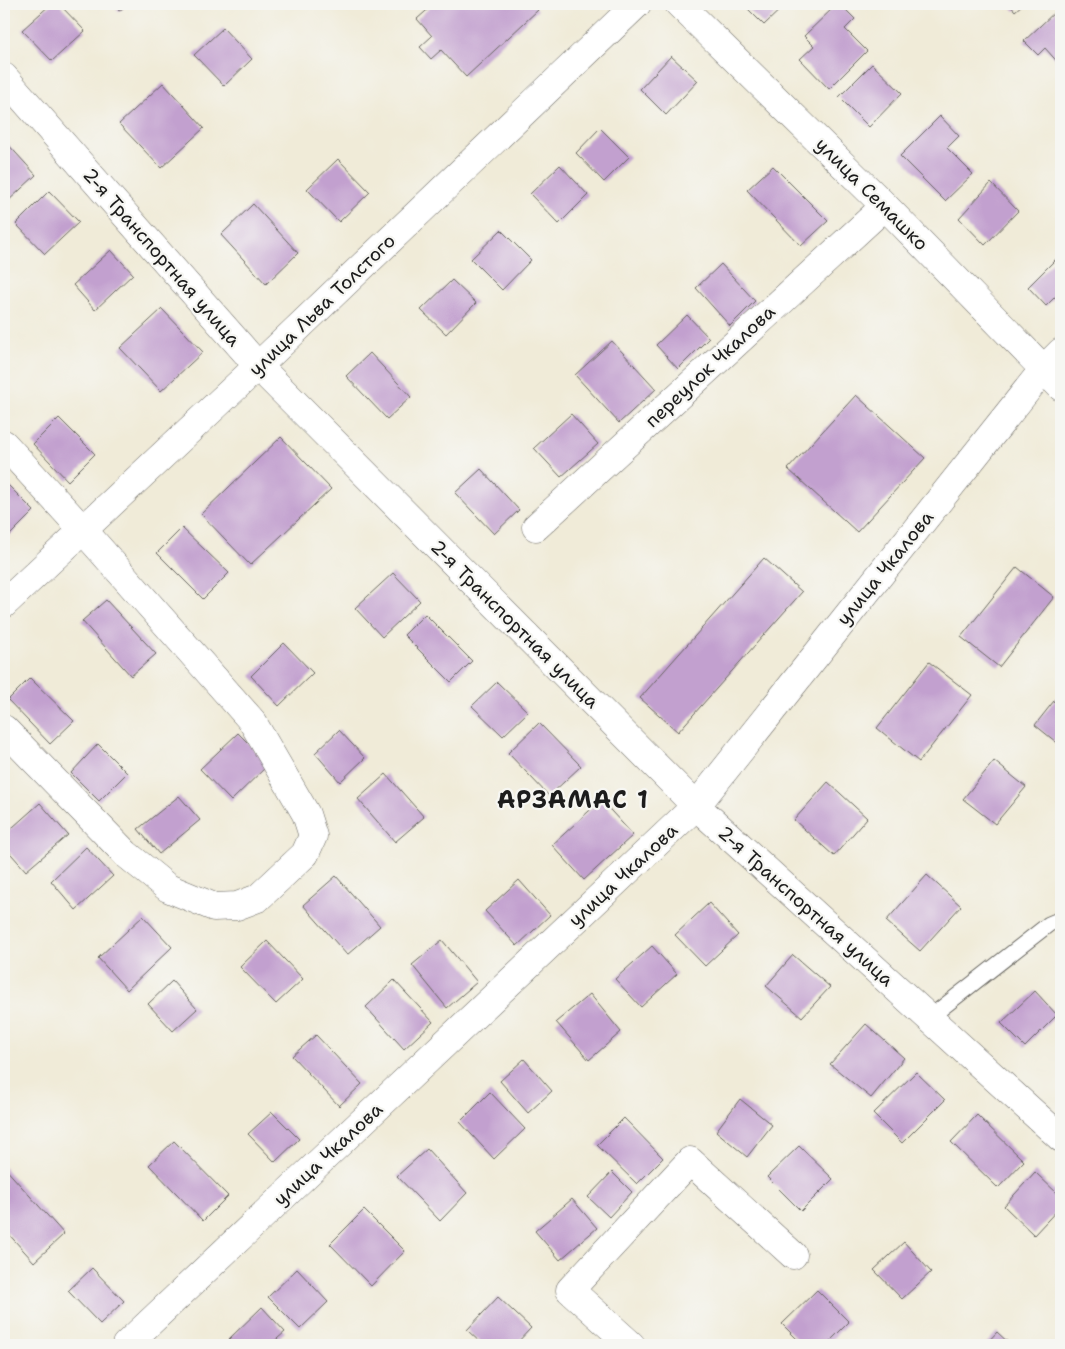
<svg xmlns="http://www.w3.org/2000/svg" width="1065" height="1349" viewBox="0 0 1065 1349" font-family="'Shantell Sans',sans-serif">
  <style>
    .building { fill: #c2a0cf }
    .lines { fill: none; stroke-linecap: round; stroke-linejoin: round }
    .service-casing { stroke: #66645e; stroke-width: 17 }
    .minor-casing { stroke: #66645e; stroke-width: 29 }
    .tertiary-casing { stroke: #66645e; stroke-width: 29 }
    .service { stroke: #fff; stroke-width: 15 }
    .minor { stroke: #fff; stroke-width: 28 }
    .tertiary { stroke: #fff; stroke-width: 28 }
    .labels { text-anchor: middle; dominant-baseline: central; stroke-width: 4.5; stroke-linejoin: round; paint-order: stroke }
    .street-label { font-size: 19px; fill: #1c1c1c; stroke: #f6f6f2 }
    .district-label { font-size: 24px; font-weight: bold; letter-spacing: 1px; fill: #1c1c1c; stroke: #f6f6f2 }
  </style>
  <rect width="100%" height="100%" fill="#f6f6f2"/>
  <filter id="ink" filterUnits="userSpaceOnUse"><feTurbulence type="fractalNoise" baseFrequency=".02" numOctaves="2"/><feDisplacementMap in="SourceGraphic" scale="10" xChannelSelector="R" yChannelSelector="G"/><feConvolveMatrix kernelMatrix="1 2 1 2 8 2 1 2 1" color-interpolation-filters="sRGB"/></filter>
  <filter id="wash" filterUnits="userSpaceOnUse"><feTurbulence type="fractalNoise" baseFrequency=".0096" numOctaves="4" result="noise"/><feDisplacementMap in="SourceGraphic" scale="20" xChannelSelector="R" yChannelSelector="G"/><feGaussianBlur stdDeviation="1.12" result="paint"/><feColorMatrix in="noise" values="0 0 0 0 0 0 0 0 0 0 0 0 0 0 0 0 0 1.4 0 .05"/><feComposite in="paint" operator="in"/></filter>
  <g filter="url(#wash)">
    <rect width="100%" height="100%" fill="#f0ebd8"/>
    <g id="blocks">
      <path class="building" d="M51 4H59L85 31 52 61 22 30Z
        M112 4H128L119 11Z
        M434 4H533L538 10 466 77 441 50 431 59 420 47 432 36 417 19Z
        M743 4H786L764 25Z
        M837 4H840L855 19 845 29 867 51 829 89 800 59 814 46 804 36Z
        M1009 4H1023L1015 11Z
        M1056 11 1061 17V66L1045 48 1038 55 1024 41Z
        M223 28 252 59 224 86 194 55Z
        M671 56 698 81 666 115 640 89Z
        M872 64 902 93 869 127 839 97Z
        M163 83 204 128 161 168 119 124Z
        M940 116 959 136 947 148 973 174 945 201 900 156Z
        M600 128 629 157 604 182 576 153Z
        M5 141 36 175 6 203 4 201V143Z
        M338 159 370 192 339 222 307 189Z
        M560 165 588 195 559 224 530 194Z
        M773 166 828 221 801 246 747 190Z
        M991 183 1018 211 985 245 959 218Z
        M49 191 79 222 45 254 16 224Z
        M253 204 298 253 266 284 221 235Z
        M501 230 531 260 502 290 471 259Z
        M111 250 133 274 95 310 73 285Z
        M1061 254V291L1046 306 1028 287Z
        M721 264 755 301 730 326 696 288Z
        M452 280 476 303 446 334 421 310Z
        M162 309 203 352 161 391 120 348Z
        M687 315 709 338 678 369 656 345Z
        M612 341 656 389 619 423 575 375Z
        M370 353 411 397 387 419 346 376Z
        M856 395 925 458 857 532 788 469Z
        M571 414 598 444 561 477 534 448Z
        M59 418 95 454 68 481 33 444Z
        M281 437 331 489 250 565 201 514Z
        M481 469 519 510 494 534 455 493Z
        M4 481 34 511 6 539 4 536Z
        M182 528 229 573 203 599 157 553Z
        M764 558 802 592 678 732 640 698Z
        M1017 567 1054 597 999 667 961 637Z
        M393 573 420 601 382 637 355 608Z
        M106 600 156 654 131 676 82 621Z
        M425 614 472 661 451 682 404 635Z
        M284 643 313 673 279 706 251 676Z
        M929 662 972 695 919 762 877 728Z
        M30 678 74 721 50 744 8 700Z
        M497 682 528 712 503 736 472 706Z
        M1061 692V746L1035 725Z
        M539 723 581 766 549 796 508 753Z
        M339 730 365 758 340 782 315 753Z
        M238 733 269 764 231 801 200 769Z
        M98 744 127 773 99 801 71 773Z
        M994 761 1026 787 995 824 963 799Z
        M386 774 424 817 395 842 358 799Z
        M828 782 867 818 834 856 794 820Z
        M179 796 200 820 159 854 138 829Z
        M601 800 633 835 584 880 552 845Z
        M40 803 68 835 26 871 4 846V835Z
        M86 847 113 876 76 910 51 881Z
        M927 875 961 906 920 951 886 921Z
        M336 876 380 926 347 955 303 905Z
        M519 880 550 915 517 946 485 911Z
        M709 903 738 935 705 966 675 935Z
        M143 916 172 947 127 990 98 958Z
        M442 940 477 982 447 1008 412 965Z
        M267 941 303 979 276 1004 240 967Z
        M652 946 677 974 641 1007 615 979Z
        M793 955 830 987 802 1017 766 986Z
        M394 980 433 1022 404 1049 366 1007Z
        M172 981 197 1009 173 1031 148 1004Z
        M1035 991 1057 1015 1025 1047 1001 1023Z
        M590 994 621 1032 589 1060 556 1022Z
        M866 1024 904 1058 871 1098 830 1064Z
        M316 1035 362 1084 339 1106 292 1056Z
        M524 1059 552 1091 528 1113 500 1081Z
        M916 1072 945 1100 902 1143 873 1114Z
        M490 1092 525 1129 494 1159 460 1122Z
        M740 1099 772 1125 747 1157 716 1131Z
        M272 1112 299 1139 275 1162 248 1134Z
        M977 1115 1024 1161 998 1188 951 1142Z
        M624 1118 663 1158 637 1184 597 1145Z
        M174 1141 228 1196 203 1221 149 1165Z
        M799 1146 833 1179 801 1211 767 1177Z
        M427 1149 467 1193 440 1221 397 1176Z
        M4 1167 64 1234 34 1262 4 1229Z
        M612 1172 632 1192 609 1217 588 1197Z
        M1035 1172 1061 1197V1206L1034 1235 1004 1206Z
        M572 1199 597 1228 560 1260 535 1231Z
        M364 1210 405 1251 371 1286 330 1244Z
        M904 1242 931 1272 902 1299 874 1270Z
        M92 1268 124 1301 100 1324 68 1291Z
        M297 1269 328 1302 300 1329 268 1297Z
        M817 1290 849 1322 826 1345H803L782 1324Z
        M498 1297 531 1328 515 1345H483L467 1330Z
        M262 1307 285 1332 270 1345H235L229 1339Z
        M997 1332 1011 1345H985Z"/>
    </g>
  </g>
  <g filter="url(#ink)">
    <use href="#blocks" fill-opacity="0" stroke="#66645e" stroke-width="1"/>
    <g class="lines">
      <defs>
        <path id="service" d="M929 1018 1049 924 1061 919"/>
        <path id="minor" d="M4 77 258 366 696 806 1061 1138
          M4 444 83 530 252 721 306 814 313 836 305 854 258 898 237 906 214 907 168 888 126 854 4 729
          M536 527 885 206
          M126 1345 696 806 1043 370 1061 352
          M631 1345 570 1290 690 1161 793 1255"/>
        <path id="tertiary" d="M679 4 885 206 1061 387
          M4 604 258 366 637 4"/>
      </defs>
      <use href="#service" class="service-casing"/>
      <use href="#minor" class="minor-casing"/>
      <use href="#tertiary" class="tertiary-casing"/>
      <use href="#service" class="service"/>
      <use href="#minor" class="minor"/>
      <use href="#tertiary" class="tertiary"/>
    </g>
  </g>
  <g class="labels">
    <g class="street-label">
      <text transform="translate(872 194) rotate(45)">улица Семашко</text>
      <text transform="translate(162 257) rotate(49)">2-я Транспортная улица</text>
      <text transform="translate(322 305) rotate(-44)">улица Льва Толстого</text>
      <text transform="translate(710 366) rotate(-43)">переулок Чкалова</text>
      <text transform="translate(885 568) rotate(-51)">улица Чкалова</text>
      <text transform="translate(515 624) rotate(45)">2-я Транспортная улица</text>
      <text transform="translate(623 875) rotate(-43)">улица Чкалова</text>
      <text transform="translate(806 906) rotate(42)">2-я Транспортная улица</text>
      <text transform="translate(328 1154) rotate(-43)">улица Чкалова</text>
    </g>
    <g class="district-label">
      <text x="573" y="800">АРЗАМАС 1</text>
    </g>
  </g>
  <rect width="1065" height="1349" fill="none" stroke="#f6f6f2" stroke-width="20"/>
</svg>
